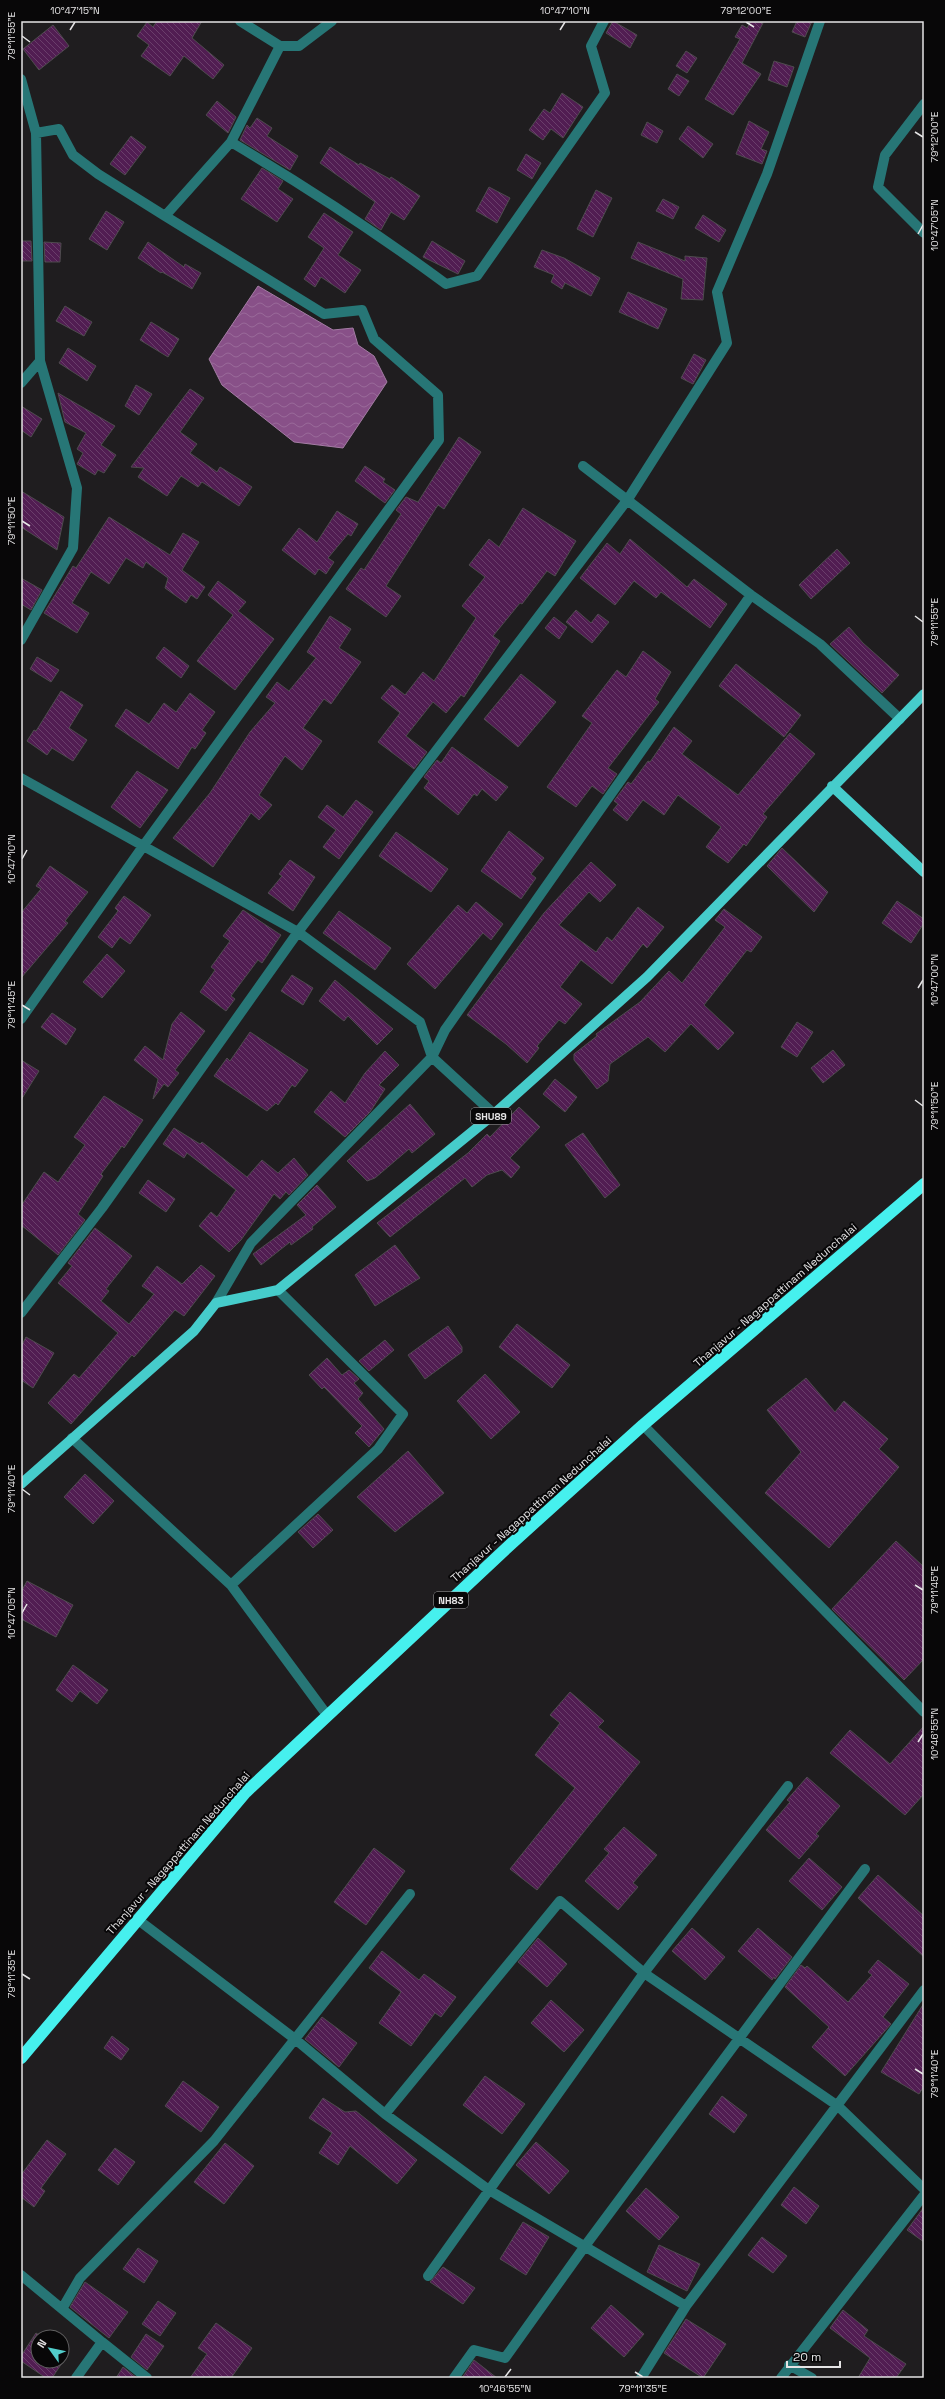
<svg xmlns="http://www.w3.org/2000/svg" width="945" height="2399" viewBox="0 0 945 2399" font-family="'Space Grotesk',sans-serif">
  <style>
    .water { fill: url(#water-waves); stroke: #a47ca4 }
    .building { fill: url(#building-back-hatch); stroke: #4e4b4e }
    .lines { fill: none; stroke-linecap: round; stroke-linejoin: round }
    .minor { stroke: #277676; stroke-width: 10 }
    .major { stroke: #46cccb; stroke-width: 10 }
    .highway { stroke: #46f0ee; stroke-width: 12 }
    .ticks { fill: none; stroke: #e5e4e5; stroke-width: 1.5 }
    .labels { text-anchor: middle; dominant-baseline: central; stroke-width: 4; stroke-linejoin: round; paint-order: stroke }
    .shield { fill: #080708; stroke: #a3a2a3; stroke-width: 1 }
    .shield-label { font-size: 10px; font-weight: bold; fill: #e5e4e5 }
    .street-label { font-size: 11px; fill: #e5e4e5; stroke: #080708 }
    .neatline { fill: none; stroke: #e5e4e5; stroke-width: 1.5 }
    .ticks-label { font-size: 10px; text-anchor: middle; fill: #e5e4e5 }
  </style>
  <defs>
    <pattern id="water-waves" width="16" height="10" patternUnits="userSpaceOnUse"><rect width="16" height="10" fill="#885088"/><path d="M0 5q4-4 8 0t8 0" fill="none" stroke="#996999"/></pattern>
    <pattern id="building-back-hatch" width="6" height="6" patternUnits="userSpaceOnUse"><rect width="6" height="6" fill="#511d52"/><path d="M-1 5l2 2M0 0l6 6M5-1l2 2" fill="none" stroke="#6a3e6b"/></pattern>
  </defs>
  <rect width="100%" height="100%" fill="#1f1d1f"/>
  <path class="water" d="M258 286 333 330 353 328 358 345 374 356 387 382 343 448 294 442 222 385 209 359Z"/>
  <path class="building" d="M157 21H202L192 38 224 65 213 79 184 56 170 76 141 56 149 45 137 36 147 22 153 27Z
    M613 21 637 35 630 48 606 33Z
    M751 21 763 23 742 63 761 74 733 115 705 99 740 39 735 37 742 25 747 28Z
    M797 21H812L805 37 792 32Z
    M53 25 69 46 39 70 23 49Z
    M686 51 697 58 687 73 676 66Z
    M774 61 794 67 787 87 768 80Z
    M677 74 689 81 679 96 668 89Z
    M562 93 583 107 563 138 551 129 543 140 529 130 544 109 550 113Z
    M217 101 236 117 228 133 206 115Z
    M257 118 272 128 267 136 298 156 290 170 240 140 247 125 250 128Z
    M749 121 769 132 761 149 767 151 762 164 736 154Z
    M647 122 663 131 657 143 641 135Z
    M688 126 713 144 703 158 679 139Z
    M131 136 146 147 125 175 110 164Z
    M330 147 359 165 360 163 390 179 391 177 420 196 404 220 391 212 381 230 365 219 375 202 320 163Z
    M526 154 541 163 532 179 517 170Z
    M262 168 283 181 278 189 293 199 277 222 241 199Z
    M489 187 510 198 497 223 476 211Z
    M596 190 612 198 593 237 577 229Z
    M663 199 679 207 673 219 656 211Z
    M106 211 124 222 107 250 89 239Z
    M324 213 353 232 338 255 361 270 345 293 321 277 315 287 304 279 324 248 308 237Z
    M703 215 726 230 719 242 695 228Z
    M21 241H31L32 261H21Z
    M432 241 465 261 458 274 423 257Z
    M44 242 61 243 60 262H45Z
    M148 242 184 267 185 264 201 273 192 289 162 272 161 273 138 258Z
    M638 242 685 261V256L707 258 703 300 681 299 683 279 631 258Z
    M542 250 564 258 600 278 591 296 565 283 562 289 551 282 554 275 534 267Z
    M628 292 667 309 658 329 619 312Z
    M65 306 92 322 84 336 56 321Z
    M151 322 179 339 168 357 140 340Z
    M68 348 96 366 87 381 59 363Z
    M694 354 706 360 693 384 681 378Z
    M136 385 152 394 139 415 125 406Z
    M190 389 204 398 180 432 197 444 190 453 217 472 220 467 252 487 239 506 202 482 198 487 181 476 167 496 138 477 144 468 131 467Z
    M58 393 115 426 101 445 116 455 104 473 98 470 95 475 77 464 83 453 77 449 86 433 65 422Z
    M21 406 42 419 31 437 21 430Z
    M459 437 481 452 444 509 438 505 386 586 401 596 386 617 346 589 361 568 364 570 401 514 396 510 406 497 418 502Z
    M365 466 385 479 383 482 395 490 385 503 355 481Z
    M21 491 64 517 57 550 21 527Z
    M523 508 576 541 555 576 547 571 522 604 520 603 493 636 500 641 464 697 461 695 446 713 433 702 406 736 427 752 414 769 378 742 400 713 381 698 392 685 405 695 423 672 434 681 476 618 462 606 485 577 469 565 489 539 499 547Z
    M337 511 358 524 351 536 348 534 328 558 334 562 326 574 319 569 315 575 282 550 299 528 317 542Z
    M109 517 170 555 183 533 199 542 182 570 205 587 197 599 191 595 186 603 165 588 168 578 146 562 143 568 126 558 109 584 91 572 72 603 89 613 77 633 44 613 73 566 76 568Z
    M630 539 687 587 694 579 727 604 710 628 661 592 656 598 634 581 615 605 580 578 607 543 620 554Z
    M837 549 850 563 811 599 799 585Z
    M21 578 42 590 31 610 21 604Z
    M218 581 246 602 238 611 274 639 235 690 197 661 233 615 208 595Z
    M576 610 591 623 598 614 609 622 592 643 566 622Z
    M330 616 351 629 339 648 361 662 331 704 324 699 303 728 322 741 302 770 285 756 259 795 272 805 259 820 251 813 213 867 173 838 210 793 250 732 275 703 266 697 277 682 289 691 316 658 307 652Z
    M554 617 567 627 559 639 545 628Z
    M849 627 863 643 899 675 882 693 830 644Z
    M164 647 189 666 181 678 156 658Z
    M643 651 671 672 655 699 659 702 608 768 617 774 603 794 592 786 576 807 547 787 592 723 582 716 617 670 626 677Z
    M37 657 59 670 51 682 30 669Z
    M736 664 801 715 784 737 719 686Z
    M521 674 556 702 518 747 484 719Z
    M61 691 83 705 69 728 87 740 73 761 52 748 47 755 27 741 34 730 36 731Z
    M190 693 215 712 202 730 206 733 195 749 192 747 178 769 115 726 126 709 149 724 164 703 176 712Z
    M674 727 692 741 682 754 738 795 790 733 815 754 763 814 767 817 746 846 744 844 728 863 706 847 721 827 678 795 664 815 643 800 627 821 613 810 618 804 614 801 628 782 631 784 648 761 650 762Z
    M452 747 508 787 496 801 482 789 477 796 474 794 458 815 424 788 429 781 424 777 437 760 441 763Z
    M137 771 168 790 140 828 111 807Z
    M356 800 373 812 339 859 323 847 336 830 318 817 327 805 343 817Z
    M509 831 544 858 531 874 536 878 521 899 481 871Z
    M396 832 448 869 431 892 379 856Z
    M782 848 828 892 814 912 767 866Z
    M290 860 315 877 293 911 268 893 282 876 279 874Z
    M591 862 616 885 600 902 589 892 559 925 596 952 607 937 612 941 638 907 664 927 647 948 643 944 612 984 581 960 560 987 582 1004 565 1024 559 1020 537 1046 539 1048 527 1063 506 1044 467 1015 544 913Z
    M50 866 88 892 65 921 68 923 21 978V913L41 889 36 886Z
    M124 896 151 915 130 944 120 937 112 948 98 937 118 911 115 908Z
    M897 901 924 919V923L911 943 882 923Z
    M476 902 503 924 491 940 483 933 435 989 407 964 458 905 467 913Z
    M724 909 762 937 751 952 747 950 704 1005 734 1033 718 1050 691 1024 665 1052 648 1037 610 1064 608 1081 597 1089 574 1060V1054L597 1036 596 1034 640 1002 669 971 682 983 725 927 715 920Z
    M243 910 281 935 262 963 258 960 231 996 235 999 226 1011 200 992 215 970 211 967 230 941 223 936Z
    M339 911 391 948 375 970 323 933Z
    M107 954 125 971 102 998 83 982Z
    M292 975 313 988 303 1005 281 991Z
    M335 980 393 1029 377 1045 348 1016 344 1021 319 1001Z
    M181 1012 205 1031 175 1070 179 1073 168 1087 164 1084 153 1099 158 1079 134 1060 145 1046 163 1060 172 1024Z
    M52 1013 76 1029 66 1045 41 1027Z
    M797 1022 813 1032 797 1057 781 1047Z
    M250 1032 308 1070 295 1087 292 1085 278 1105 276 1103 267 1111 214 1076 227 1058 230 1061Z
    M833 1050 845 1065 823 1083 811 1068Z
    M385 1051 399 1065 379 1085 385 1089 370 1112 345 1137 314 1112 331 1091 345 1103 365 1073Z
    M21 1060 39 1071 21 1100Z
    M555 1079 577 1097 565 1112 543 1094Z
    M104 1096 143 1120 124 1148 122 1146 101 1174 103 1176 78 1214 85 1220 58 1255 21 1225V1206L44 1172 58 1182 85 1145 74 1137Z
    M410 1104 435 1134 412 1153 409 1149 375 1178 367 1181 347 1161Z
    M519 1107 540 1127 510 1158 520 1167 511 1178 502 1170 487 1175 472 1187 465 1178 390 1237 377 1223 468 1153 487 1134 490 1137Z
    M174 1128 200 1144 202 1142 247 1177 262 1160 278 1173 294 1158 308 1175 289 1195 286 1192 280 1199 274 1194 241 1240 229 1252 199 1226 211 1212 217 1217 236 1190 187 1153 184 1158 163 1144Z
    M583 1133 620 1185 605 1198 565 1145Z
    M148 1180 175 1199 166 1212 139 1193Z
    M317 1185 336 1207 312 1227 313 1229 291 1245 290 1242 261 1265 253 1254 306 1215 297 1205Z
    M95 1228 132 1256 106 1289 109 1291 101 1301 129 1324 154 1294 142 1286 157 1266 182 1284 201 1265 215 1276 184 1316 175 1310 134 1357 132 1355 71 1424 48 1403 74 1374 79 1378 118 1333 58 1283 72 1266 68 1263Z
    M395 1245 420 1278 375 1306 355 1275Z
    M517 1324 570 1365 552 1388 499 1347Z
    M448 1326 462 1347V1352L425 1379 408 1355Z
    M26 1337 54 1353 33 1388 21 1380V1347Z
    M385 1340 394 1350 369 1371 359 1361Z
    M327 1358 342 1375 349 1370 359 1379 354 1383 363 1393 358 1399 384 1429 369 1447 355 1433 362 1426 324 1387 322 1389 309 1375Z
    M485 1374 520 1412 491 1439 457 1401Z
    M806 1378 835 1412 844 1401 888 1439 879 1449 899 1467 829 1548 765 1493 801 1452 767 1410Z
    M408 1451 444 1493 395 1532 357 1497Z
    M85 1474 114 1501 93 1524 64 1497Z
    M318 1514 333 1530 313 1548 298 1532Z
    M896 1541 924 1567V1659L904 1680 832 1609Z
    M27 1581 73 1605 56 1637 21 1619V1592Z
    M73 1665 108 1690 97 1704 80 1691 72 1702 56 1690Z
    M570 1692 604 1721 598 1727 640 1762 537 1890 510 1869 575 1788 535 1755 560 1723 550 1715Z
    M924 1726V1794L905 1815 830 1753 850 1730 890 1764Z
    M807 1777 840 1806 816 1834 819 1836 799 1859 766 1830 790 1802 787 1800Z
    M624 1827 657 1855 633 1883 638 1887 618 1910 585 1881 609 1853 604 1849Z
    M374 1848 405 1871 366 1925 334 1902Z
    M809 1858 842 1887 822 1910 789 1881Z
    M878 1875 924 1916V1957L858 1898Z
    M692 1928 725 1957 705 1980 672 1951Z
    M758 1928 792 1957 775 1979 774 1977 772 1980 738 1951Z
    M538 1938 567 1964 547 1987 518 1962Z
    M382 1951 419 1980 424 1974 456 1997 441 2017 435 2013 411 2046 379 2023 401 1992 369 1968Z
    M878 1960 909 1984 883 2017 891 2024 845 2076 812 2047 829 2027 785 1987 801 1965 805 1968 807 1966 848 2002 872 1975 868 1972Z
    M551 2000 584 2030 564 2052 531 2023Z
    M924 2003V2086L919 2094 881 2072Z
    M322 2017 357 2043 339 2067 305 2039Z
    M112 2036 129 2049 121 2060 104 2048Z
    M485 2076 525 2104 502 2134 463 2105Z
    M183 2081 219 2107 201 2132 165 2106Z
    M722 2096 747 2115 734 2133 709 2114Z
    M323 2098 345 2112 356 2111 417 2160 397 2184 350 2146 338 2165 319 2153 332 2133 309 2118Z
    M47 2140 66 2154 41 2188 45 2191 34 2207 21 2197V2175Z
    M536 2142 569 2171 549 2194 516 2165Z
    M225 2143 254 2166 224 2204 194 2182Z
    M115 2148 135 2162 118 2185 98 2170Z
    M794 2187 819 2206 806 2224 781 2205Z
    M646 2188 679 2217 659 2240 626 2211Z
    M924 2207V2242L907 2230Z
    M523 2222 549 2237 526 2275 500 2259Z
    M762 2237 787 2256 773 2273 748 2255Z
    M659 2245 700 2264 687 2291 647 2272Z
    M138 2248 158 2261 144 2283 123 2269Z
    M443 2267 475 2288 463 2304 430 2282Z
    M85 2282 128 2312 109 2338 70 2307Z
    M158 2301 176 2313 160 2336 142 2324Z
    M611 2305 644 2334 624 2357 591 2328Z
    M843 2310 868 2330 864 2336 906 2364 896 2378H858L870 2358 830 2328Z
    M686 2319 726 2344 703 2378 664 2353Z
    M216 2323 252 2348 231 2378H190L207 2354 198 2348Z
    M36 2333 42 2337H38V2361H62V2350L68 2354 52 2378H46L21 2361V2356Z
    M146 2334 164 2346 147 2370 131 2357Z
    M474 2360 497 2378H462Z
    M123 2367 137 2378H116Z"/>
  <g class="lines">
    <path class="minor" d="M240 21 280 46
      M21 79 36 133 40 361 77 488 73 548 21 640
      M924 104 885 155 878 187 924 233
      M36 133 59 129 73 155 98 174 165 216 231 142C305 186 377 233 446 284L477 276 605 93 591 46 604 21
      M231 142 280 46H299L332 21
      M21 383 40 361
      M583 466 751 595 820 644 900 719
      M21 778 298 932 420 1022 432 1057 494 1114
      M21 1019 144 845 439 440 438 395 374 339 362 310 324 314 165 216
      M216 1303 251 1243 432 1057 445 1030 751 595
      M21 1313 102 1208 298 932 628 499 727 343 717 292 767 174 820 21
      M643 1425 924 1712
      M72 1438 231 1585 327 1715
      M231 1585 378 1449 403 1414 278 1290
      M137 1919 295 2039 385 2114 489 2190 686 2306
      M385 2114 560 1901 644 1973 838 2106 924 2189
      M21 2275 102 2342
      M428 2276 644 1973 788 1786
      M62 2309 80 2278 214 2141 410 1894
      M789 2365 812 2378
      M76 2378 102 2342 147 2378
      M454 2378 474 2350 505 2358 585 2246 865 1869
      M641 2378 686 2306 924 1990
      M781 2378 924 2195"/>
    <path class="major" d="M832 786 924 872
      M21 1484 194 1331 216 1303 278 1290 494 1114 647 977 924 694"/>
    <path class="highway" d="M21 2058 246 1792 511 1544 643 1425 924 1184"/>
  </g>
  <path class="ticks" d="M746 22 754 27M70 30 75 22M560 30 565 22M22 36 30 42M915 132 923 137M918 234 923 225M22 521 30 526M915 616 923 622M22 859 27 850M918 988 923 980M22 1005 30 1010M915 1100 923 1106M22 1489 30 1495M915 1585 923 1590M22 1613 27 1604M918 1742 923 1734M22 1974 30 1979M915 2069 923 2074M635 2372 643 2377M505 2377 511 2369"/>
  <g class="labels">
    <g class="shield">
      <rect x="471" y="1108" width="40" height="16" rx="3"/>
      <rect x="434" y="1592" width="34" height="16" rx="3"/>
    </g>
    <g class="shield-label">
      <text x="491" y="1116">SHU89</text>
      <text x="451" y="1600">NH83</text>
    </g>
    <g class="street-label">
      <text transform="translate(775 1295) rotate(-41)">Thanjavur - Nagappattinam Nedunchalai</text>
      <text transform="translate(531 1509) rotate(-42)">Thanjavur - Nagappattinam Nedunchalai</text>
      <text transform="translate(178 1853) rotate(-49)">Thanjavur - Nagappattinam Nedunchalai</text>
    </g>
  </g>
  <rect width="945" height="2399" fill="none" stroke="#080708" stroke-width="44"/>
  <g transform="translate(50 2349) rotate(303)"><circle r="19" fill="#080708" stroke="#605f60"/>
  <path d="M0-3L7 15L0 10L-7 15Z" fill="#52cdcb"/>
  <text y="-6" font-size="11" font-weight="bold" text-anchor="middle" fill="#e5e4e5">N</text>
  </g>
  <path d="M787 2361v6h53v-6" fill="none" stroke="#e5e4e5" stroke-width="2"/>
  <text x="793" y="2361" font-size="12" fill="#e5e4e5" stroke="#080708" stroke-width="3" paint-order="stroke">20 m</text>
  <rect x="22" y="22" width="901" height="2355" class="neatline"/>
  <g class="ticks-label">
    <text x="75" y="14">10°47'15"N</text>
    <text x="565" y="14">10°47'10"N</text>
    <text x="746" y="14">79°12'00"E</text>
    <text transform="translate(11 36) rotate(-90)" y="4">79°11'55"E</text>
    <text transform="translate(934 137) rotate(-90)" y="4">79°12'00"E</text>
    <text transform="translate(934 225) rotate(-90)" y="4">10°47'05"N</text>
    <text transform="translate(11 521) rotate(-90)" y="4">79°11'50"E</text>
    <text transform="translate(934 622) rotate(-90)" y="4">79°11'55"E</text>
    <text transform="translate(11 859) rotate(-90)" y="4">10°47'10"N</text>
    <text transform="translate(934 980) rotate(-90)" y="4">10°47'00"N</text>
    <text transform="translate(11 1005) rotate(-90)" y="4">79°11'45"E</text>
    <text transform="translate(934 1106) rotate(-90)" y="4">79°11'50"E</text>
    <text transform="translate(11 1489) rotate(-90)" y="4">79°11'40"E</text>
    <text transform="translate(934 1590) rotate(-90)" y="4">79°11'45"E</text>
    <text transform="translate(11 1613) rotate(-90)" y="4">10°47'05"N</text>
    <text transform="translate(934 1734) rotate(-90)" y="4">10°46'55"N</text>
    <text transform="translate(11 1974) rotate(-90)" y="4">79°11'35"E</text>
    <text transform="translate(934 2074) rotate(-90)" y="4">79°11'40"E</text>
    <text x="505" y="2392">10°46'55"N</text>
    <text x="643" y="2392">79°11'35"E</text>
  </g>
</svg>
